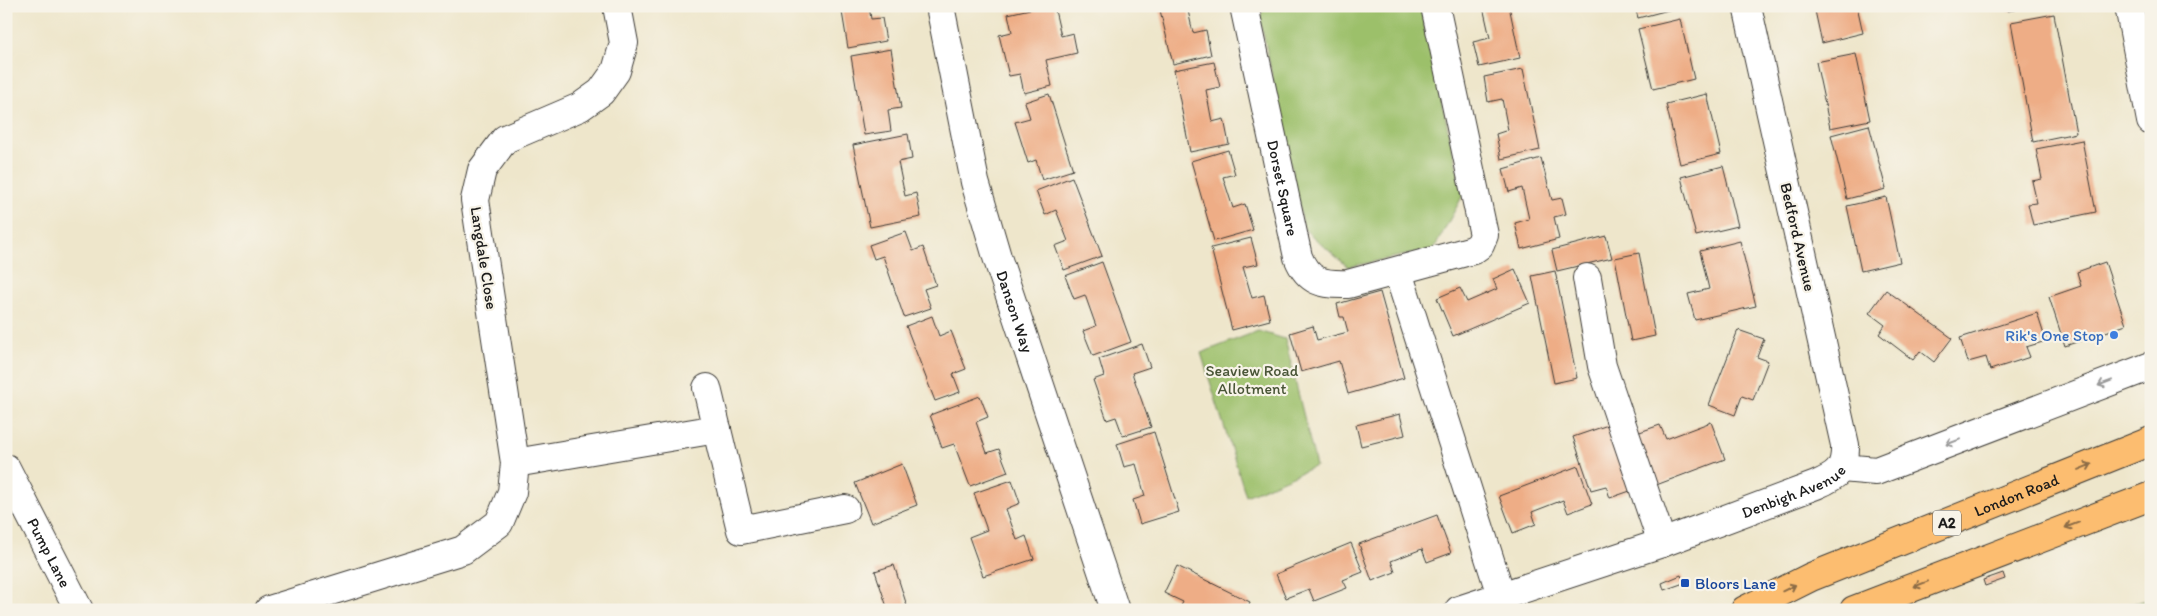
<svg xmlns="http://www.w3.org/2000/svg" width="2157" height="616" viewBox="0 0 2157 616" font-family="Itim,sans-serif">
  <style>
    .green { fill: #9cc06a; stroke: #5c6e43 }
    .building { fill: #eead86 }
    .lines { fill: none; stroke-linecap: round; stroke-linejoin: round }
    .minor-casing { stroke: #3c3a36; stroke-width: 30 }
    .major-casing { stroke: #3c3a36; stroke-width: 30 }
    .minor { stroke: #fff; stroke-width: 28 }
    .major { stroke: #fcbd6f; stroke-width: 28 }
    .oneway { stroke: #999 }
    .oneway2 { stroke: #8c6c46 }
    .shop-dot { fill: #3f7fe0; stroke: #f7f3e8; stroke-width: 2 }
    .transit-dot { fill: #1a4fb4; stroke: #f7f3e8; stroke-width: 2 }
    .labels { text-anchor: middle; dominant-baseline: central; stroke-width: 4.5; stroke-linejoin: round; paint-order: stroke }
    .shield { fill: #f7f3e8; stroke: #5e5c59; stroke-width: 1 }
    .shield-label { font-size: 15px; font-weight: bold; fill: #1c1c1c }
    .street-label { font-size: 16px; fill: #1c1c1c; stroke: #f7f3e8 }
    .shop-label { font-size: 16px; fill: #366cbe; stroke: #f7f3e8; text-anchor: end }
    .park-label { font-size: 16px; fill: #495537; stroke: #f7f3e8 }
    .transit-label { font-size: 16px; fill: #164399; stroke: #f7f3e8; text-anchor: start }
  </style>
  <rect width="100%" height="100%" fill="#f7f3e8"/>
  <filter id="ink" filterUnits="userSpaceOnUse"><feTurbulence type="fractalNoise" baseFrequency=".02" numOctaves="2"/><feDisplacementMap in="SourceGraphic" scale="10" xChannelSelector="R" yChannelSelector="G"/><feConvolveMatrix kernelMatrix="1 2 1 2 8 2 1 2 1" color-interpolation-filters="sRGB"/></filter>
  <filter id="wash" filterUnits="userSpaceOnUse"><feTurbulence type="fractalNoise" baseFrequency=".0096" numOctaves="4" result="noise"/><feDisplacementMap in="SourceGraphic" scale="20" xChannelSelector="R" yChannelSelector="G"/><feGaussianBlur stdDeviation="1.12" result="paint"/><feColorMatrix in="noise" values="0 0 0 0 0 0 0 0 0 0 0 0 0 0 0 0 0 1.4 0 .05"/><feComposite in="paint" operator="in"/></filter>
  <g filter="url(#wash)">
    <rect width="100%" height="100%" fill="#eee6cb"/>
    <path class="green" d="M1264 6H1420L1463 195 1434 249 1348 267 1304 229 1260 18Z
      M1258 331 1285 339 1316 466 1246 496 1201 353Z
      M2151 599V610H2105Z"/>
    <g id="blocks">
      <path class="building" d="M841 6H869L871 19 882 18 886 41 848 48Z
        M1043 6H1054L1061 36 1073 33 1077 53 1046 60 1052 86 1024 93 1020 74 1009 76 999 35 1012 32 1008 14Z
        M1159 6H1187L1193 33 1206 30 1211 55 1173 64Z
        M1472 6H1509L1520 58 1479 67 1473 42 1490 38 1483 7 1472 9Z
        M1635 6H1680V7L1638 18Z
        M1814 6H1857L1863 33 1822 43Z
        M2007 6H2031V7L2008 11Z
        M2054 14 2076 133 2033 142 2011 22Z
        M1680 19 1694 79 1653 89 1638 29Z
        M891 49 901 108 888 110 891 131 864 135 851 56Z
        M1856 54 1870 120 1830 128 1816 62Z
        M1214 62 1220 87 1206 90 1212 122 1224 119 1229 144 1190 152 1174 70Z
        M1523 69 1540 150 1501 159 1496 134 1508 130 1502 99 1488 102 1484 77Z
        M1049 94 1073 170 1042 180 1036 160 1028 163 1015 122 1030 118 1025 102Z
        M1707 94 1721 154 1680 164 1666 104Z
        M1869 125 1886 189 1847 199 1831 135Z
        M908 134 912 159 898 162 905 196 916 193 921 217 870 227 853 145Z
        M2082 140 2096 212 2033 225 2028 204 2037 203 2032 181 2042 179 2036 149Z
        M1228 150 1235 174 1223 177 1233 208 1245 204 1253 230 1214 241 1191 161Z
        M1541 158 1552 200 1562 198 1566 214 1554 217 1559 239 1521 249 1515 223 1529 219 1522 188 1509 192 1503 169Z
        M1723 166 1738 226 1696 236 1681 177Z
        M1072 177 1102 256 1064 270 1055 246 1068 241 1056 210 1045 215 1036 191Z
        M1886 197 1900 262 1861 271 1847 206Z
        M906 232 913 251 923 247 936 285 924 289 931 308 904 317 883 256 874 259 869 245Z
        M1606 236 1612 258 1557 271 1552 250Z
        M1251 238 1258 264 1243 267 1252 298 1264 295 1270 320 1232 330 1211 248Z
        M1740 241 1756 306 1695 320 1688 294 1709 289 1700 251Z
        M1639 253 1655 336 1631 341 1615 258Z
        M1102 262 1131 342 1093 356 1083 331 1096 326 1085 295 1074 299 1065 276Z
        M2105 262 2126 325 2065 346 2049 297 2081 286 2077 272Z
        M1515 269 1530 303 1453 336 1437 298 1460 288 1467 302 1497 289 1493 279Z
        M1555 271 1577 378 1554 383 1532 276Z
        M1886 290 1952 338 1934 362 1920 351 1913 360 1879 334 1885 325 1869 313Z
        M1380 292 1404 378 1348 394 1339 361 1301 372 1290 333 1313 326 1317 340 1348 332 1344 317H1340L1337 304Z
        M2037 313 2046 341 2026 347 2030 357 1990 370 1986 357 1968 362 1960 338Z
        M932 316 939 336 951 331 966 369 953 374 960 392 935 401 906 326Z
        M1738 330 1764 339 1757 357 1768 361 1753 400 1742 396 1735 415 1709 405Z
        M1142 344 1150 367 1132 373 1151 427 1123 436 1116 417 1107 420 1093 380 1104 376 1099 359Z
        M980 396 988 417 976 422 987 453 999 449 1008 472 970 486 954 444 942 448 930 415Z
        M1400 414 1405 435 1361 446 1356 425Z
        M1711 422 1725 459 1651 487 1631 435 1660 425 1666 439Z
        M1608 425 1630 491 1610 498 1606 486 1591 490 1573 437Z
        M1154 432 1179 512 1140 524 1133 500 1145 496 1136 464 1124 467 1117 444Z
        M902 464 917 505 871 523 855 483Z
        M1578 466 1592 504 1568 513 1563 500 1532 512 1536 524 1513 533 1499 496Z
        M1012 480 1020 503 1006 509 1017 540 1026 536 1034 559 983 576 969 537 987 530 974 493Z
        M1437 515 1451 553 1427 562 1422 549 1391 561 1395 572 1372 581 1359 544Z
        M1351 543 1363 572 1343 580 1347 588 1314 601 1309 589 1286 598 1276 574Z
        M894 565 907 606 888 610 875 571Z
        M1177 566 1250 602 1247 610H1179L1183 602 1164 593Z
        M2003 573 2005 579 1985 586 1983 580Z
        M1681 575 1684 583 1664 590 1662 583Z"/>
    </g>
  </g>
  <g filter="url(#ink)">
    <use href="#blocks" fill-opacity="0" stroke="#3c3a36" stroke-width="1"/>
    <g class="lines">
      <defs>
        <g id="minor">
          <path id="s1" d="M940 6 975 182 997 257 1115 610"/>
          <path id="s2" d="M1244 6 1298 257C1308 282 1323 285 1348 284L1473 250 1480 245 1484 235 1435 6"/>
          <path d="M2129 6 2151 121"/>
          <path d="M1398 272 1501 595"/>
          <path d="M1587 278 1602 366 1662 543"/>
          <path d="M707 388 741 530 845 509"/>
          <path d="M515 463 717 429"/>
          <path id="s3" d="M6 468 79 610"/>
          <path d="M1842 468 1876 471 2151 366"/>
          <path d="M269 610 463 550 499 523 512 492 515 463 475 200 482 170 505 139 580 107 601 92 616 71 624 43 617 6"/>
          <path id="s4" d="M1459 610 1662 543 1816 485C1837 476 1846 470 1845 445L1747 6"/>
        </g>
        <g id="major">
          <path id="s5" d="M1745 610 1811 577 2151 441"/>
          <path d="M1854 610 2151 496"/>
        </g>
      </defs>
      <use href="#minor" class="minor-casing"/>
      <use href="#major" class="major-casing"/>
      <use href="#minor" class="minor"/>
      <use href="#major" class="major"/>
    </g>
    <defs><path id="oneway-shaft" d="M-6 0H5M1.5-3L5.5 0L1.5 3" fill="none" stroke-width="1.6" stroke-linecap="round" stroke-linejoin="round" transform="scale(1.25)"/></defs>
    <g class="oneway">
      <use href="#oneway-shaft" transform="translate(2105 383) rotate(159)"/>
      <use href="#oneway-shaft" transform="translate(1953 442) rotate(159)"/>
    </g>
    <g class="oneway2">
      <use href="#oneway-shaft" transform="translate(2085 467) rotate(-22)"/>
      <use href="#oneway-shaft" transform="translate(2072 525) rotate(159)"/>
      <use href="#oneway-shaft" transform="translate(1921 584) rotate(159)"/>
      <use href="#oneway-shaft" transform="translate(1789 588) rotate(-26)"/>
    </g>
  </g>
  <circle class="shop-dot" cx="2114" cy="335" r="5"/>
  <rect class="transit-dot" x="1680" y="578" width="10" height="10" rx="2.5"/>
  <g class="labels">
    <rect class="shield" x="1933" y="510.5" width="28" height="25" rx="4"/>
    <g class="shield-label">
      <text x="1947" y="523">A2</text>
    </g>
    <g class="street-label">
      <text stroke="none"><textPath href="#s2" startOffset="186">Dorset Square</textPath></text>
      <text transform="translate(1798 237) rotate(77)">Bedford Avenue</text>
      <text transform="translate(484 258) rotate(81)">Langdale Close</text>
      <text stroke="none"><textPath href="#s1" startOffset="315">Danson Way</textPath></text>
      <text stroke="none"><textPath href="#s4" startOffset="355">Denbigh Avenue</textPath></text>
      <text stroke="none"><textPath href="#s5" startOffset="295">London Road</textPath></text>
      <text stroke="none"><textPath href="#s3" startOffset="95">Pump Lane</textPath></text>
    </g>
    <g class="shop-label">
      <text x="2104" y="335">Rik's One Stop</text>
    </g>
    <g class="park-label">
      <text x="1252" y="370">Seaview Road<tspan x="1252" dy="18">Allotment</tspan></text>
    </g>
    <g class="transit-label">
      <text x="1695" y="583">Bloors Lane</text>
    </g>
  </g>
  <rect width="2157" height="616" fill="none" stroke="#f7f3e8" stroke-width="25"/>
</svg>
